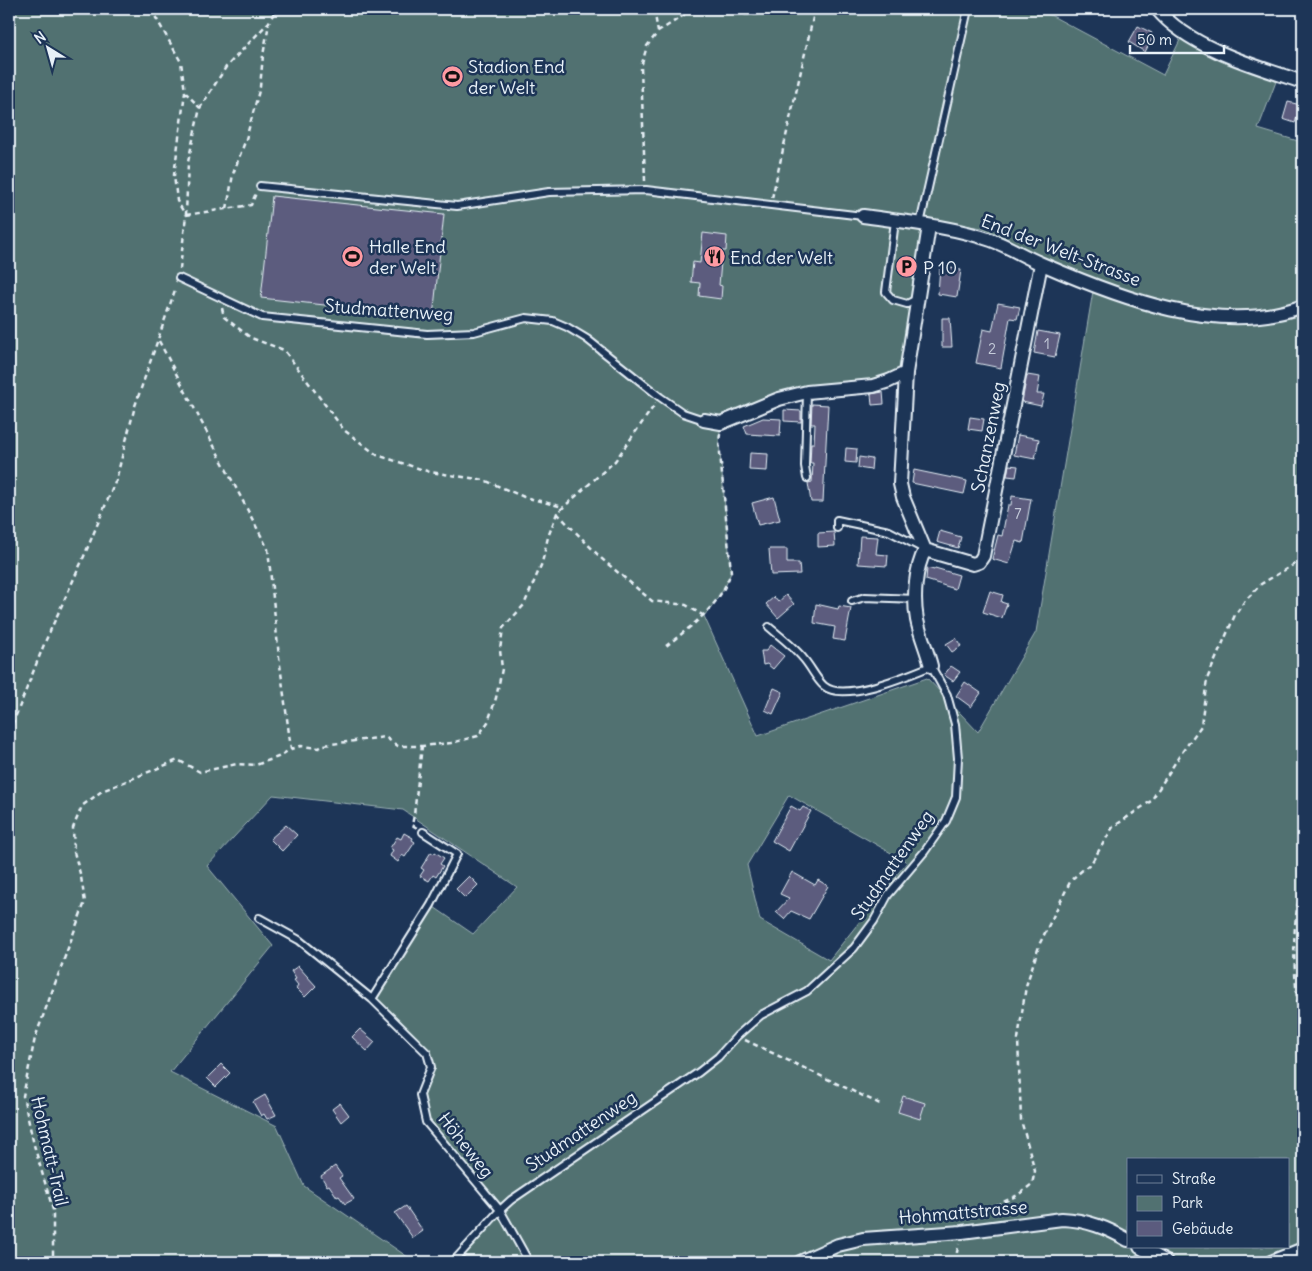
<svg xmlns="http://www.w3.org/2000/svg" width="1312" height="1271" viewBox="0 0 1312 1271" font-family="Delius,sans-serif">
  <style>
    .green { fill: #517171; stroke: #9cb1b4; fill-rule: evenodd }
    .building { fill: #5b5b7e; stroke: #e8f1f8 }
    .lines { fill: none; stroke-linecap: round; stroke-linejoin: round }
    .service-casing { stroke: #e8f1f8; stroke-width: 10 }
    .minor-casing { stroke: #e8f1f8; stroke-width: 16 }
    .path { stroke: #e8f1f8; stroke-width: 2.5; stroke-dasharray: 5 4; stroke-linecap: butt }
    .service { stroke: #1d3557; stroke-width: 6 }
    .minor { stroke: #1d3557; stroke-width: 12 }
    .labels { text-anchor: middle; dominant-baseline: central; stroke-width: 5; stroke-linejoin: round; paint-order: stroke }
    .number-label { font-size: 15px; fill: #c5ccda }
    .poi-label { font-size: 18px; fill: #e8f1f8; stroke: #1d3557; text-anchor: start }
    .street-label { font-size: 18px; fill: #e8f1f8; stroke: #1d3557 }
  </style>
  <rect width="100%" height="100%" fill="#1d3557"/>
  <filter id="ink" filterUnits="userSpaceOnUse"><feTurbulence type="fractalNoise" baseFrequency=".02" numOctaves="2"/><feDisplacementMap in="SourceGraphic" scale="10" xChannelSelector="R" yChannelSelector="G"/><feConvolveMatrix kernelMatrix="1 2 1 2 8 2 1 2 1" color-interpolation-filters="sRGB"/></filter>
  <g filter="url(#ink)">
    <path class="green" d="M9 9H1039L1163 75 1181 38 1277 79 1258 129 1298 141 1303 144V1249L1278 1262H453L500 1210 426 1122 420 1095 431 1067 427 1053 372 999 431 905 473 934 517 887 403 810 273 795 207 866 273 946 170 1072 277 1126 304 1186 415 1262H9ZM921 219 983 228 1003 236 1045 259 1095 279 1036 632 978 732 927 678 758 736 704 616C715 602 726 589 731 572L719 442 721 423 807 392 889 381 906 373 929 226ZM789 795 907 862 829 960 760 920 747 865ZM1128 1160H1288V1247H1128Z"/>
    <path class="building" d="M1138 26 1152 33 1150 37 1152 39 1145 52 1129 42Z
      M1288 102 1301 105 1295 123 1283 119Z
      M272 196 444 214 433 317 261 298Z
      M703 233 727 236 726 251H722L719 285 722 286 721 299 699 296 700 283 691 282 693 262 700 263Z
      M940 266 961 270 957 297 938 294Z
      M998 303 1020 307 1017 319 1010 318 1001 368 976 363 983 329 992 331Z
      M942 318H950L952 347H942Z
      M1038 331 1060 335 1055 357 1034 353Z
      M1027 375 1040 377 1037 394H1044L1041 406 1022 402Z
      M883 392 884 404 872 405 871 394Z
      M812 404 828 405 823 502H811L808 483 812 482 813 463H810L811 443H814L815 424H811Z
      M784 410 801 411V422L784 421Z
      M970 417 984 419 982 431 968 429Z
      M763 418 781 419 780 436 747 434 744 426Z
      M1018 435 1039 439 1035 459 1014 455Z
      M846 448 857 449 856 463 845 462Z
      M750 453 768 454 767 471 749 470Z
      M859 457 872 459 871 470 858 468Z
      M1009 465 1018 466 1016 477 1007 476Z
      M914 470 967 481 964 494 912 483Z
      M1012 496 1031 499 1023 543 1016 541 1009 564 992 559 998 535 1002 536 1008 505H1011Z
      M774 497 780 520 758 525 752 503Z
      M940 531 961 537 958 548 937 542Z
      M834 532 835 546 818 547V533Z
      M860 536 878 537 876 554 888 555 887 566 858 564Z
      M769 549H787V563H799L800 574 771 575Z
      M927 568 934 570 935 568 959 575 955 589 926 580Z
      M990 591 1003 595 1001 602 1007 604 1002 618 983 612Z
      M786 595 794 604 778 618 766 604 774 597 778 602Z
      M816 604 838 609 839 606 851 608 845 641 833 639 835 627 814 623Z
      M956 638 961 646 952 652 946 644Z
      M770 645 784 656 773 669 767 664 763 665 761 651H766Z
      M951 666 960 672 953 681 944 675Z
      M965 682 981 693 971 707 956 696Z
      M774 688 783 692 773 714 765 710Z
      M791 806 800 811 803 807 811 811 789 851 772 841Z
      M286 825 297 835 282 851 270 839Z
      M404 833 413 838 412 840 415 842 405 857 402 855 398 862 390 856 393 850 390 848 397 837 401 839Z
      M431 852 434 854 435 852 444 858 440 864 443 866 436 877 433 875 429 881 420 876 424 870 421 868Z
      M792 872 815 885 818 880 828 886 809 919 791 911 784 919 776 912 789 898 780 894Z
      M469 876 478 885 465 898 456 889Z
      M298 966 316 986 305 997 296 988 298 985 294 980 296 979 291 971Z
      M360 1029 375 1042 367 1051 352 1037Z
      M221 1064 230 1073 216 1087 207 1078Z
      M265 1095 276 1115 267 1119 264 1114 261 1116 253 1102Z
      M903 1096 925 1103 920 1119 898 1112Z
      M340 1103 349 1115 341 1122 332 1109Z
      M335 1166 342 1176 339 1178 354 1199 345 1204 339 1196 337 1197 329 1185 327 1186 321 1176Z
      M406 1206 423 1231 413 1238 395 1213Z"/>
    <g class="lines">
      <defs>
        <path id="service" d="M260 186 457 206 549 192 646 190 863 216
          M895 221 886 292 893 300 907 304 917 299
          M920 224 968 9
          M179 278 262 317 427 334 474 332 526 318 553 321 567 327 587 339 660 397 683 413 704 420
          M807 392 805 466 807 478
          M837 528V520L889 531 922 548
          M852 601 865 597 916 599
          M259 918 299 940 372 999 427 1053 431 1067 420 1095 426 1122 500 1210 529 1262
          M372 999 431 905 457 854 423 832
          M453 1262 500 1210 511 1200 699 1072 718 1057 737 1036 761 1015 807 991 854 948 874 921 888 895 925 851 946 821 956 797 958 758 955 724 947 695 931 666C909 675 844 703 824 686 816 679 811 667 803 658 794 647 781 637 769 627"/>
        <path id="minor" d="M1157 9C1189 48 1257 67 1303 82
          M863 216C906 222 950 226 991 240 1008 246 1025 257 1042 264 1120 298 1220 337 1303 306
          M929 226 906 373 900 484 903 497 925 550C915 569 913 598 917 620 920 635 927 650 931 666
          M704 420 721 423 779 399 807 392 873 386 889 381 906 373
          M925 550 973 564 979 562 983 556 1041 264
          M1140 1247 1166 1262
          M800 1262 838 1245 863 1239 962 1232 1062 1219C1087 1220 1107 1228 1128 1240
          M1271 1262 1303 1249"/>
      </defs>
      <use href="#service" class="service-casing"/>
      <use href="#minor" class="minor-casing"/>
      <path class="path" d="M151 9 181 62 185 92 174 175 177 201 185 214
        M718 9C741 18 768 14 792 9
        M658 32 693 9
        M185 92 200 108
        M645 181 641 67 647 46 658 32 654 9
        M772 198 815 9
        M227 209 233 174 246 139 260 87 263 55 269 24
        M186 215 251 205 256 193
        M180 269 186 215 188 162 200 108 226 67 269 22 276 9
        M222 308 224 317 251 338 284 350 344 430 377 455 430 472 484 480 524 497 563 507
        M159 341 268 549 279 657 291 749
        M557 513 602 559 652 601 686 605 704 616
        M666 646C693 625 720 606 731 572L719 442 720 434
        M9 733 45 642 82 561 116 480 135 406 176 287
        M417 828 412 825 414 815 422 746
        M1303 884C1286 936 1298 1000 1303 1054
        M745 1040 880 1104
        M965 1219 967 1213 999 1204 1018 1195 1032 1184 1035 1171 1021 1120 1018 1039 1026 986 1040 943 1071 880 1092 862 1113 827 1151 801 1180 755 1201 726 1207 679 1235 615 1244 602 1261 584 1303 559
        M58 1262 53 1258V1210L34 1145 23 1096 35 1038 85 902 81 877 74 852 73 828 82 806 102 791 178 760 200 772 237 764 256 765 278 757 291 749 301 746 319 748 324 745 385 737 398 746H422L451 743 478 736 488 722 496 698 502 669 500 650 503 628 524 605 542 563 548 537 557 513 615 461 656 403
        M957 1262V1252L959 1244"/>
      <use href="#service" class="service"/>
      <use href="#minor" class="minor"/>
    </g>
  </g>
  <defs>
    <symbol id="stadium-disc" viewBox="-11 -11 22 22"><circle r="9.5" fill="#ff9aa2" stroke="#1d3557"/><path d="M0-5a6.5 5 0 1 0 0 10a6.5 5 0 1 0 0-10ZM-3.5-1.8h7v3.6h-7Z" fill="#111"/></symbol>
    <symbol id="restaurant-disc" viewBox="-11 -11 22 22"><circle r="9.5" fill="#ff9aa2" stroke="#1d3557"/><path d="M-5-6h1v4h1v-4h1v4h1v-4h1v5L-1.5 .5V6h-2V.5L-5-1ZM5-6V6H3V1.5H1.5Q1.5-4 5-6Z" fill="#111"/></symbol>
    <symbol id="parking-disc" viewBox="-11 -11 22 22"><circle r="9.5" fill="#ff9aa2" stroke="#1d3557"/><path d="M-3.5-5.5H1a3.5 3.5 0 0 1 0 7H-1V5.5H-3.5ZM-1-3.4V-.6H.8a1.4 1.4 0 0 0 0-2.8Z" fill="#111"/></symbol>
  </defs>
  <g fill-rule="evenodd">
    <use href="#stadium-disc" x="440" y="64" width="25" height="25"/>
    <use href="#stadium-disc" x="340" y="244" width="25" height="25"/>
    <use href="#restaurant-disc" x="702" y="244" width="25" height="25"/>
    <use href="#parking-disc" x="894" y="254" width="25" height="25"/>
  </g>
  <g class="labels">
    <g class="number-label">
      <text x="1047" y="343">1</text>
      <text x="992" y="348">2</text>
      <text x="1018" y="513">7</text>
    </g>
    <g class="poi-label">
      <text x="468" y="66">Stadion End<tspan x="468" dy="21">der Welt</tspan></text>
      <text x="369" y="246">Halle End<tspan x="369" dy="21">der Welt</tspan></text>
      <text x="730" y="257">End der Welt</text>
      <text x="923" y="267">P 10</text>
    </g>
    <g class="street-label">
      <text transform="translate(1061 250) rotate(21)">End der Welt-Strasse</text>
      <text transform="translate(389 310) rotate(4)">Studmattenweg</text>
      <text transform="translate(988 437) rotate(-79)">Schanzenweg</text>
      <text transform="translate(892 865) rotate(-55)">Studmattenweg</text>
      <text transform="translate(581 1131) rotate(-34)">Studmattenweg</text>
      <text transform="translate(466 1145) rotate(52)">Höheweg</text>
      <text transform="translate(50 1151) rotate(77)">Hohmatt-Trail</text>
      <text transform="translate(963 1212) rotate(-5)">Hohmattstrasse</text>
    </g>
  </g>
  <rect width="1312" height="1271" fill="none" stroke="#1d3557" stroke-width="30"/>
  <rect x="15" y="15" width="1282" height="1241" fill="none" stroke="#e8f1f8" stroke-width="2" filter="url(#ink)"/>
  <rect x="1127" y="1158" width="162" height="90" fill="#1d3557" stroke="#6e8097"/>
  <rect x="1137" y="1175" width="25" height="8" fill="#1d3557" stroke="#6e8097"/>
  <text x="1172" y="1184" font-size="15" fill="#e8f1f8">Straße</text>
  <rect x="1137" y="1196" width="25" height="15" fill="#517171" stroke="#6e8097"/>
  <text x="1172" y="1208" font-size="15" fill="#e8f1f8">Park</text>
  <rect x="1137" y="1221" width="25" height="15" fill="#5b5b7e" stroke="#6e8097"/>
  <text x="1172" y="1234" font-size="15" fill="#e8f1f8">Gebäude</text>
  <g transform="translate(48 48) rotate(323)" stroke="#1d3557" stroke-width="4" paint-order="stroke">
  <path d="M0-4L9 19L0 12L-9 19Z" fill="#e8f1f8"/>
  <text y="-8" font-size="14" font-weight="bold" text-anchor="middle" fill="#e8f1f8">N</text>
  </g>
  <path d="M1130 45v8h94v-8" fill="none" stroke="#e8f1f8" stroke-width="2.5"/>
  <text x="1137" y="45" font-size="15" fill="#e8f1f8" stroke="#1d3557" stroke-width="4" paint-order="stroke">50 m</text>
</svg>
